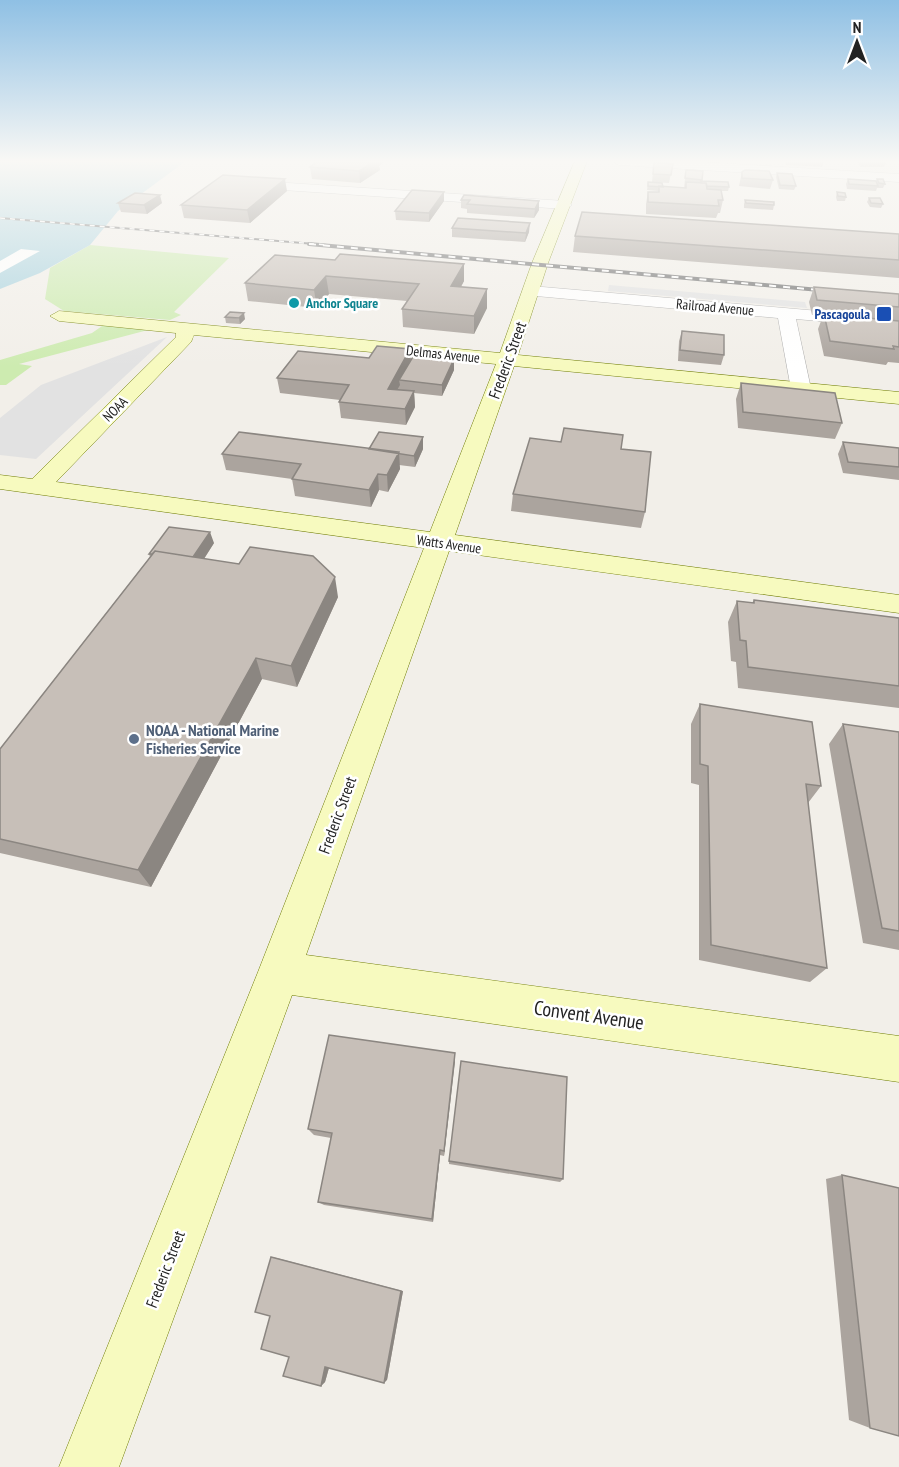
<svg xmlns="http://www.w3.org/2000/svg" width="899" height="1467" viewBox="0 0 899 1467" font-family="'PT Sans Narrow',sans-serif">
  <style>
    .grass { fill: #cdebb0 }
    .parking { fill: #e2e2e2 }
    .water { fill: #aad3df }
    .pier { fill: #fff }
    .lines { fill: none; stroke-linecap: round; stroke-linejoin: round }
    .street-casing { stroke: #a9a9a9; stroke-width: 1 }
    .secondary-casing { stroke: #707d05; stroke-width: 1 }
    .street { fill: #fff; fill-rule: evenodd }
    .secondary { fill: #f7fabf; fill-rule: evenodd }
    .rail-far1-casing { stroke: #707070; stroke-width: 2 }
    .rail-casing { stroke: #707070; stroke-width: 4 }
    .rail-far1 { stroke: #fff; stroke-width: 1.5; stroke-dasharray: 5; stroke-linecap: butt }
    .rail { stroke: #fff; stroke-width: 2; stroke-dasharray: 7; stroke-linecap: butt }
    .wall { fill: #aba49e }
    .shaded-wall { fill: #8b8681 }
    .building { fill: #c7bfb8; stroke: #8b8681; stroke-width: 1.5 }
    .culture-dot { fill: #0f9aa8; stroke: #fff; stroke-width: 2 }
    .transit-dot { fill: #1a4fb4; stroke: #fff; stroke-width: 2 }
    .service-dot { fill: #5c6f8a; stroke: #fff; stroke-width: 2 }
    .labels { text-anchor: middle; dominant-baseline: central; stroke-width: 5; stroke-linejoin: round; paint-order: stroke }
    .far-culture-label { font-size: 14px; font-weight: bold; fill: #0d838f; stroke: #fff; text-anchor: start }
    .far-street-label { font-size: 14px; fill: #222; stroke: #fff }
    .far-transit-label { font-size: 14px; font-weight: bold; fill: #164399; stroke: #fff; text-anchor: end }
    .street-label { font-size: 16px; fill: #222; stroke: #fff }
    .service-label { font-size: 16px; font-weight: bold; fill: #4e5e75; stroke: #fff; text-anchor: start }
    .near-street-label { font-size: 20px; fill: #222; stroke: #fff }
  </style>
  <rect width="100%" height="100%" fill="#f2efe9"/>
  <path class="grass" d="M90 245 229 258 174 312 181 315 170 320 64 311 45 299 50 268Z
    M105 324 148 330 19 364 32 366 6 385H0V360L92 333Z"/>
  <path class="parking" d="M609 285 805 302 807 308 608 291Z
    M167 337 36 459 0 455V418L41 385Z"/>
  <path class="water" d="M0 161H186L118 211 90 245 40 273 0 289Z"/>
  <path class="pier" d="M21 249 40 251 0 273V261Z"/>
  <g class="lines">
    <defs>
      <path id="street" d="M613 161H684L899 174V182L619 165Z
        M242 180 565 201 572 205 565 209 238 187 236 184Z
        M531 286 899 318V328L796 319 811 389 808 393H794L791 389 778 318 525 295 523 291Z"/>
      <path id="secondary" d="M575 161H587L548 263 518 355 899 392V404L514 366 455 535 899 595V613L449 551 306 955 899 1036V1082L292 995 119 1467H59L258 972 424 548 0 489V475L32 479 176 337V333L59 321 50 316 59 311 500 353 532 263ZM194 335 496 364 430 532 56 482 191 342Z"/>
    </defs>
    <use href="#street" class="street-casing"/>
    <use href="#secondary" class="secondary-casing"/>
    <use href="#street" class="street"/>
    <use href="#secondary" class="secondary"/>
    <defs>
      <path id="rail-far1" d="M0 218 327 245"/>
      <path id="rail" d="M309 244 830 291"/>
    </defs>
    <use href="#rail-far1" class="rail-far1-casing"/>
    <use href="#rail" class="rail-casing"/>
    <use href="#rail-far1" class="rail-far1"/>
    <use href="#rail" class="rail"/>
  </g>
  <path class="wall" d="M313 161H385L379 166 380 170 360 183 312 179 310 167 313 165Z
    M785 161H824L822 167 786 165Z
    M855 161H887L884 167H860L858 162Z
    M654 162 673 164 669 183 652 182Z
    M686 170 703 171 702 181 729 187 728 191H721L723 200 720 213H718L716 218 646 214V204L648 192H658V191L647 190 648 182 663 187 684 188Z
    M742 172 773 180 770 189 739 186Z
    M777 173 796 186 794 190 779 189 776 177Z
    M848 179 876 181 877 179 885 184 883 188H877L876 191 847 189 846 184Z
    M287 191 250 223 184 218 181 205Z
    M444 192V201L429 222 396 220 395 211Z
    M837 192 846 197 845 201H837L836 197Z
    M869 198 883 204 881 208 870 207 867 202Z
    M461 200 539 201V210L534 218 467 213V209L461 208Z
    M745 200 774 205 773 210 744 208V204Z
    M118 203H162L147 214 121 212Z
    M452 228 529 232 525 242 452 237Z
    M899 234V278L573 252 575 236Z
    M335 260 464 264V281L461 287 487 289V308L474 334 403 327 402 309 407 301 329 294 317 308 248 301 245 283Z
    M814 287 899 294V363L888 362 886 365 824 356 818 329 823 316 812 315 809 302Z
    M225 317 245 319 240 324 226 323Z
    M682 331 724 355 721 365 678 361 679 341Z
    M410 349 411 360 454 359V370L442 396 414 393 415 407 406 425 341 418 339 402 340 400 280 393 277 378Z
    M741 383 842 423 835 439 738 428 736 399Z
    M423 437V449L415 467 399 465 400 469 388 492 379 490 371 507 295 496 292 479 226 470 222 454 369 449Z
    M561 442 621 449 645 512 641 528 511 511 513 494Z
    M843 442 899 448V480L843 473 838 454Z
    M214 543 204 559 338 597 297 687 262 679 151 887 0 853V749L150 557 149 554Z
    M754 600 899 618V708L738 688 736 662 731 661 728 622 737 601 752 603Z
    M700 704 821 786 808 803 827 968 810 982 699 960V785L691 783V724Z
    M843 724 899 732V950L863 943 829 744Z
    M455 1053 444 1156 440 1155 433 1222 324 1205 318 1202 331 1138 314 1135 308 1129Z
    M449 1161 563 1179 560 1182 449 1164Z
    M842 1175 870 1428 849 1420 826 1179Z
    M271 1257 277 1258 403 1291 387 1380 329 1368 325 1382 321 1386 289 1357 270 1316Z"/>
  <path class="shaded-wall" d="M374 161H385L379 166 380 170 360 183 359 171Z
    M285 179 287 191 250 223 247 210Z
    M444 192V201L429 222V213Z
    M160 195 162 203 147 214 144 205Z
    M539 201V210L534 218 535 209Z
    M530 223 529 232 525 242 526 233Z
    M464 264V281L451 304V286Z
    M326 276 329 294 317 308 314 290Z
    M487 289V308L474 334V316Z
    M244 313 245 319 240 324 239 318Z
    M410 349 411 365 399 380 400 385 389 404 388 389Z
    M454 359V370L442 396V385Z
    M414 391 415 407 406 425 405 409Z
    M423 437V449L415 467 414 456Z
    M399 452 400 469 388 492 387 475Z
    M378 474 379 490 371 507 369 490Z
    M210 532 214 543 196 571 192 559Z
    M335 577 338 597 297 687 291 666Z
    M256 658 262 679 151 887 138 870Z
    M455 1053V1062L444 1156V1151Z
    M440 1150V1155L433 1222 432 1219Z
    M401 1291H403L387 1380 384 1383Z
    M330 1364 325 1382 321 1386 325 1367Z"/>
  <path class="building" d="M318 161H374L359 171 310 167Z
    M654 162 673 164 671 175 653 174Z
    M686 170 703 171 702 180 685 178Z
    M745 170 769 171 773 180 742 178V172Z
    M777 173 792 174 796 186 780 185Z
    M223 175 285 179 247 210 181 205Z
    M848 179 876 181 878 186 849 184Z
    M877 179H883L885 184 879 183Z
    M701 181 728 182 729 187 707 186 706 183H701Z
    M648 182 662 183 663 187 648 186Z
    M686 182 706 183 707 189 721 190 723 200H718L719 206 648 202V192H659V186L686 188Z
    M412 190 444 192 429 213 395 211Z
    M837 192 845 193 846 197 838 196Z
    M135 193 160 195 144 205 118 203Z
    M464 195 539 201 535 209 467 204 470 200H461Z
    M869 198H880L883 204 871 203Z
    M745 200 774 202V205L746 203Z
    M582 212 899 234V260L575 236Z
    M458 218 530 223 526 233 452 228Z
    M340 254 464 264 451 286 487 289 474 316 402 309 419 284 326 276 314 290 245 283 275 255 335 260Z
    M814 287 899 294V307L817 300Z
    M230 312 244 313 239 318 225 317Z
    M824 314 899 321V347L893 346 894 349 830 341Z
    M682 331 724 335V355L680 350Z
    M377 346 410 349 388 389 414 391 405 409 339 402 349 385 277 378 298 351 369 358Z
    M414 355 454 359 442 385 399 380Z
    M741 383 835 393 842 423 743 412Z
    M564 428 623 435 621 449 651 452 645 512 513 494 530 438 561 442Z
    M239 432 399 452 387 475 378 474 369 490 292 479 301 464 222 454Z
    M379 432 423 437 414 456 369 449Z
    M843 442 899 448V467L848 462Z
    M169 527 210 532 193 557 155 551 152 554H149Z
    M250 547 313 556 335 577 291 666 256 658 138 870 0 839V749L155 551 239 564Z
    M754 600 899 618V686L748 667 746 641 740 640 737 601 754 603Z
    M700 704 812 722 821 786 806 784 827 968 711 945 708 766 700 764Z
    M843 724 899 732V931L882 928Z
    M329 1035 455 1053 444 1151 440 1150 432 1219 318 1202 332 1133 308 1129Z
    M461 1061 567 1077 563 1179 449 1161Z
    M842 1175 899 1188V1436L870 1428Z
    M271 1257 401 1291 384 1383 325 1367 321 1386 283 1376 289 1357 261 1349 270 1316 255 1312Z"/>
  <linearGradient id="sky" x2="0" y2="1"><stop stop-color="#8fc0e4"/><stop offset="0.44" stop-color="#f9f8f5"/><stop offset="1" stop-color="#f9f8f5" stop-opacity="0"/></linearGradient>
  <rect width="899" height="367" fill="url(#sky)"/>
  <circle class="culture-dot" cx="294" cy="303" r="6"/>
  <rect class="transit-dot" x="876" y="306" width="16" height="16" rx="3"/>
  <circle class="service-dot" cx="134" cy="739" r="6"/>
  <g class="labels">
    <g class="far-culture-label">
      <text x="306" y="303">Anchor Square</text>
    </g>
    <g class="far-street-label">
      <text transform="translate(715 307) rotate(5)">Railroad Avenue</text>
      <text transform="translate(443 354) rotate(6)">Delmas Avenue</text>
      <text transform="translate(115 409) rotate(-45)">NOAA</text>
      <text transform="translate(449 544) rotate(8)">Watts Avenue</text>
    </g>
    <g class="far-transit-label">
      <text x="870" y="314">Pascagoula</text>
    </g>
    <g class="street-label">
      <text transform="translate(507 360) rotate(-70)">Frederic Street</text>
      <text transform="translate(337 815) rotate(-70)">Frederic Street</text>
      <text transform="translate(165 1269) rotate(-69)">Frederic Street</text>
    </g>
    <g class="service-label">
      <text x="146" y="730">NOAA - National Marine<tspan x="146" dy="18">Fisheries Service</tspan></text>
    </g>
    <g class="near-street-label">
      <text transform="translate(589 1015) rotate(8)">Convent Avenue</text>
    </g>
  </g>
  <g transform="translate(857 42)" stroke="#ffffff" stroke-width="4.5" paint-order="stroke">
  <path d="M0-4.5L10 22L0 15L-10 22Z" fill="#222222"/>
  <text y="-9" font-size="16" font-weight="bold" text-anchor="middle" fill="#222222">N</text>
  </g>
</svg>
